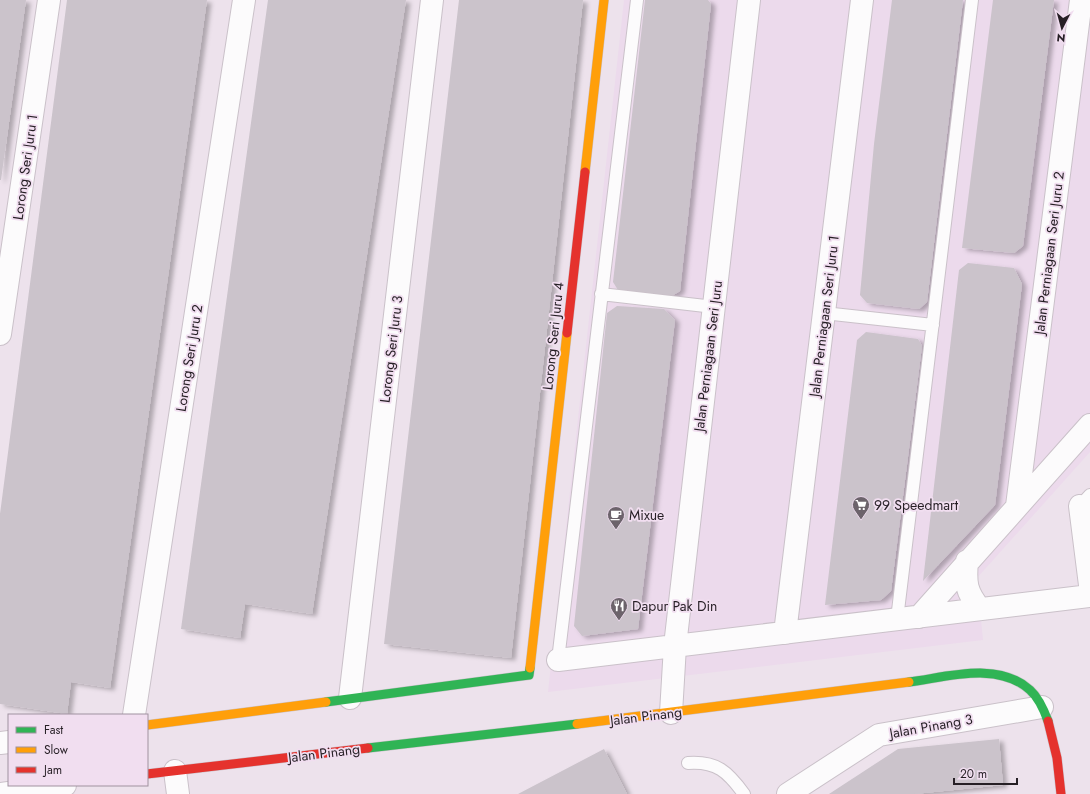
<svg xmlns="http://www.w3.org/2000/svg" width="1090" height="794" viewBox="0 0 1090 794" font-family="Jost,sans-serif">
  <style>
    .built { fill: #ecdaec }
    .building { fill: #cbc3cb; filter: url(#shadow) }
    .lines { fill: none; stroke-linecap: round; stroke-linejoin: round }
    .lane-casing { stroke: #cac1c9; stroke-width: 14 }
    .street-casing { stroke: #cac1c9; stroke-width: 24 }
    .fast-casing { stroke: #cac1c9; stroke-width: 10 }
    .slow-casing { stroke: #cac1c9; stroke-width: 10 }
    .jam-casing { stroke: #cac1c9; stroke-width: 10 }
    .lane { stroke: #fcfbfc; stroke-width: 12 }
    .street { stroke: #fcfbfc; stroke-width: 22 }
    .fast { stroke: #30b455; stroke-width: 9 }
    .slow { stroke: #ff9f0a; stroke-width: 9 }
    .jam { stroke: #e5322d; stroke-width: 9 }
    .labels { text-anchor: middle; dominant-baseline: central; stroke-width: 3.5; stroke-linejoin: round; paint-order: stroke }
    .street-label { font-size: 14px; fill: #261f25; stroke: #f1def0 }
    .poi-label { font-size: 14px; fill: #261f25; stroke: #f1def0; text-anchor: start }
  </style>
  <defs>
    <filter id="shadow"><feDropShadow dx="4.5" dy="2.5" stdDeviation="2" flood-color="#0004"/></filter>
  </defs>
  <rect width="100%" height="100%" fill="#ede2ec"/>
  <path class="built" d="M624 0H1090V452L977 578 983 640 548 692Z"/>
  <path class="building" d="M0 0H26L1 180H0Z
    M67 0H207L110 688 71 682 67 714 0 704V514Z
    M268 0H406L312 614 245 604 240 638 181 629Z
    M459 0H583L511 658 384 644Z
    M645 0H708L711 4 680 291 670 297 618 290 613 282Z
    M892 0H963L927 302 919 309 867 303 860 295 874 144Z
    M993 0H1054L1023 246 1014 253 962 248Z
    M968 263 1014 268 1022 284 995 505 923 581 959 270Z
    M617 306 664 309 675 320 638 629 582 636 574 626 607 313Z
    M866 332 918 339 922 346 891 591 881 600 825 605 857 340Z
    M999 739 1003 785 914 794H829L898 749Z
    M604 749 627 794H518Z"/>
  <g class="lines">
    <defs>
      <path id="lane" d="M601 294 714 307
        M824 313 933 325
        M1080 506 1090 495
        M897 619 972 0
        M558 660 637 0
        M688 763C717 761 728 772 744 794"/>
      <path id="street" d="M0 334 49 0
        M1017 506 1081 0
        M1080 506 1090 585
        M967 561C965 583 966 592 980 609
        M919 617 1090 425
        M785 633 862 0
        M558 660 1090 596
        M350 698 432 0
        M671 713 675 646 749 0
        M134 715 244 0
        M0 743 9 742
        M175 771 178 794
        M0 794 65 785
        M788 794 879 735 1042 707"/>
      <path id="fast" d="M909 682C948 677 998 661 1030 690 1039 698 1044 710 1048 721
        M326 702 529 675 530 668
        M368 748 577 724"/>
      <path id="slow" d="M585 172 604 0
        M530 668 567 333
        M577 724 909 682
        M147 725 326 702"/>
      <path id="jam" d="M567 333 585 172
        M1048 721 1057 758 1061 794
        M147 774 368 748"/>
    </defs>
    <use href="#lane" class="lane-casing"/>
    <use href="#street" class="street-casing"/>
    <use href="#fast" class="fast-casing"/>
    <use href="#slow" class="slow-casing"/>
    <use href="#jam" class="jam-casing"/>
    <use href="#lane" class="lane"/>
    <use href="#street" class="street"/>
    <use href="#fast" class="fast"/>
    <use href="#slow" class="slow"/>
    <use href="#jam" class="jam"/>
  </g>
  <defs>
    <symbol id="supermarket-pin" viewBox="-11 -11 22 30"><path d="M0 17L-7.5 6A9.5 9.5 0 1 1 7.5 6Z" fill="#6c636b" stroke="#f1def0"/><path d="M-6-5.5h2.5l.6 2H6L4.5 2H-2.5L-4.4-4H-6ZM-1.5 3.2a1.3 1.3 0 1 0 .1 0ZM3 3.2a1.3 1.3 0 1 0 .1 0Z" fill="#fff"/></symbol>
    <symbol id="cafe-pin" viewBox="-11 -11 22 30"><path d="M0 17L-7.5 6A9.5 9.5 0 1 1 7.5 6Z" fill="#6c636b" stroke="#f1def0"/><path d="M-5.5-4.5H6V0H3Q3 3.5 0 3.5H-2.5Q-5.5 3.5-5.5 0ZM3-3.2v2h1.7v-2ZM-6 4.5H4V6H-6Z" fill="#fff"/></symbol>
    <symbol id="restaurant-pin" viewBox="-11 -11 22 30"><path d="M0 17L-7.5 6A9.5 9.5 0 1 1 7.5 6Z" fill="#6c636b" stroke="#f1def0"/><path d="M-5-6h1v4h1v-4h1v4h1v-4h1v5L-1.5 .5V6h-2V.5L-5-1ZM5-6V6H3V1.5H1.5Q1.5-4 5-6Z" fill="#fff"/></symbol>
  </defs>
  <g fill-rule="evenodd">
    <use href="#supermarket-pin" x="851" y="495" width="20" height="27"/>
    <use href="#cafe-pin" x="606" y="505" width="20" height="27"/>
    <use href="#restaurant-pin" x="609" y="596" width="20" height="27"/>
  </g>
  <g class="labels">
    <g class="street-label">
      <text transform="translate(25 167) rotate(-82)">Lorong Seri Juru 1</text>
      <text transform="translate(1049 253) rotate(-83)">Jalan Perniagaan Seri Juru 2</text>
      <text transform="translate(824 316) rotate(-83)">Jalan Perniagaan Seri Juru 1</text>
      <text transform="translate(553 336) rotate(-84)">Lorong Seri Juru 4</text>
      <text transform="translate(391 349) rotate(-83)">Lorong Seri Juru 3</text>
      <text transform="translate(708 356) rotate(-83)">Jalan Perniagaan Seri Juru</text>
      <text transform="translate(189 358) rotate(-81)">Lorong Seri Juru 2</text>
      <text transform="translate(646 716) rotate(-7)">Jalan Pinang</text>
      <text transform="translate(931 726) rotate(-10)">Jalan Pinang 3</text>
      <text transform="translate(324 753) rotate(-7)">Jalan Pinang</text>
    </g>
    <g class="poi-label">
      <text x="874" y="505">99 Speedmart</text>
      <text x="629" y="515">Mixue</text>
      <text x="632" y="606">Dapur Pak Din</text>
    </g>
  </g>
  <rect x="8" y="714" width="140" height="72" fill="#f1def0" stroke="#a0929f"/>
  <rect x="16" y="727" width="20" height="6" fill="#30b455" stroke="#a0929f"/>
  <text x="44" y="734" font-size="12" fill="#261f25">Fast</text>
  <rect x="16" y="747" width="20" height="6" fill="#ff9f0a" stroke="#a0929f"/>
  <text x="44" y="754" font-size="12" fill="#261f25">Slow</text>
  <rect x="16" y="767" width="20" height="6" fill="#e5322d" stroke="#a0929f"/>
  <text x="44" y="774" font-size="12" fill="#261f25">Jam</text>
  <g transform="translate(1062 28) rotate(186)" stroke="#f1def0" stroke-width="3" paint-order="stroke">
  <path d="M0-3L7 15L0 10L-7 15Z" fill="#261f25"/>
  <text y="-6" font-size="11" font-weight="bold" text-anchor="middle" fill="#261f25">N</text>
  </g>
  <path d="M954 778v6h63v-6" fill="none" stroke="#261f25" stroke-width="2"/>
  <text x="960" y="778" font-size="12" fill="#261f25" stroke="#f1def0" stroke-width="3" paint-order="stroke">20 m</text>
</svg>
